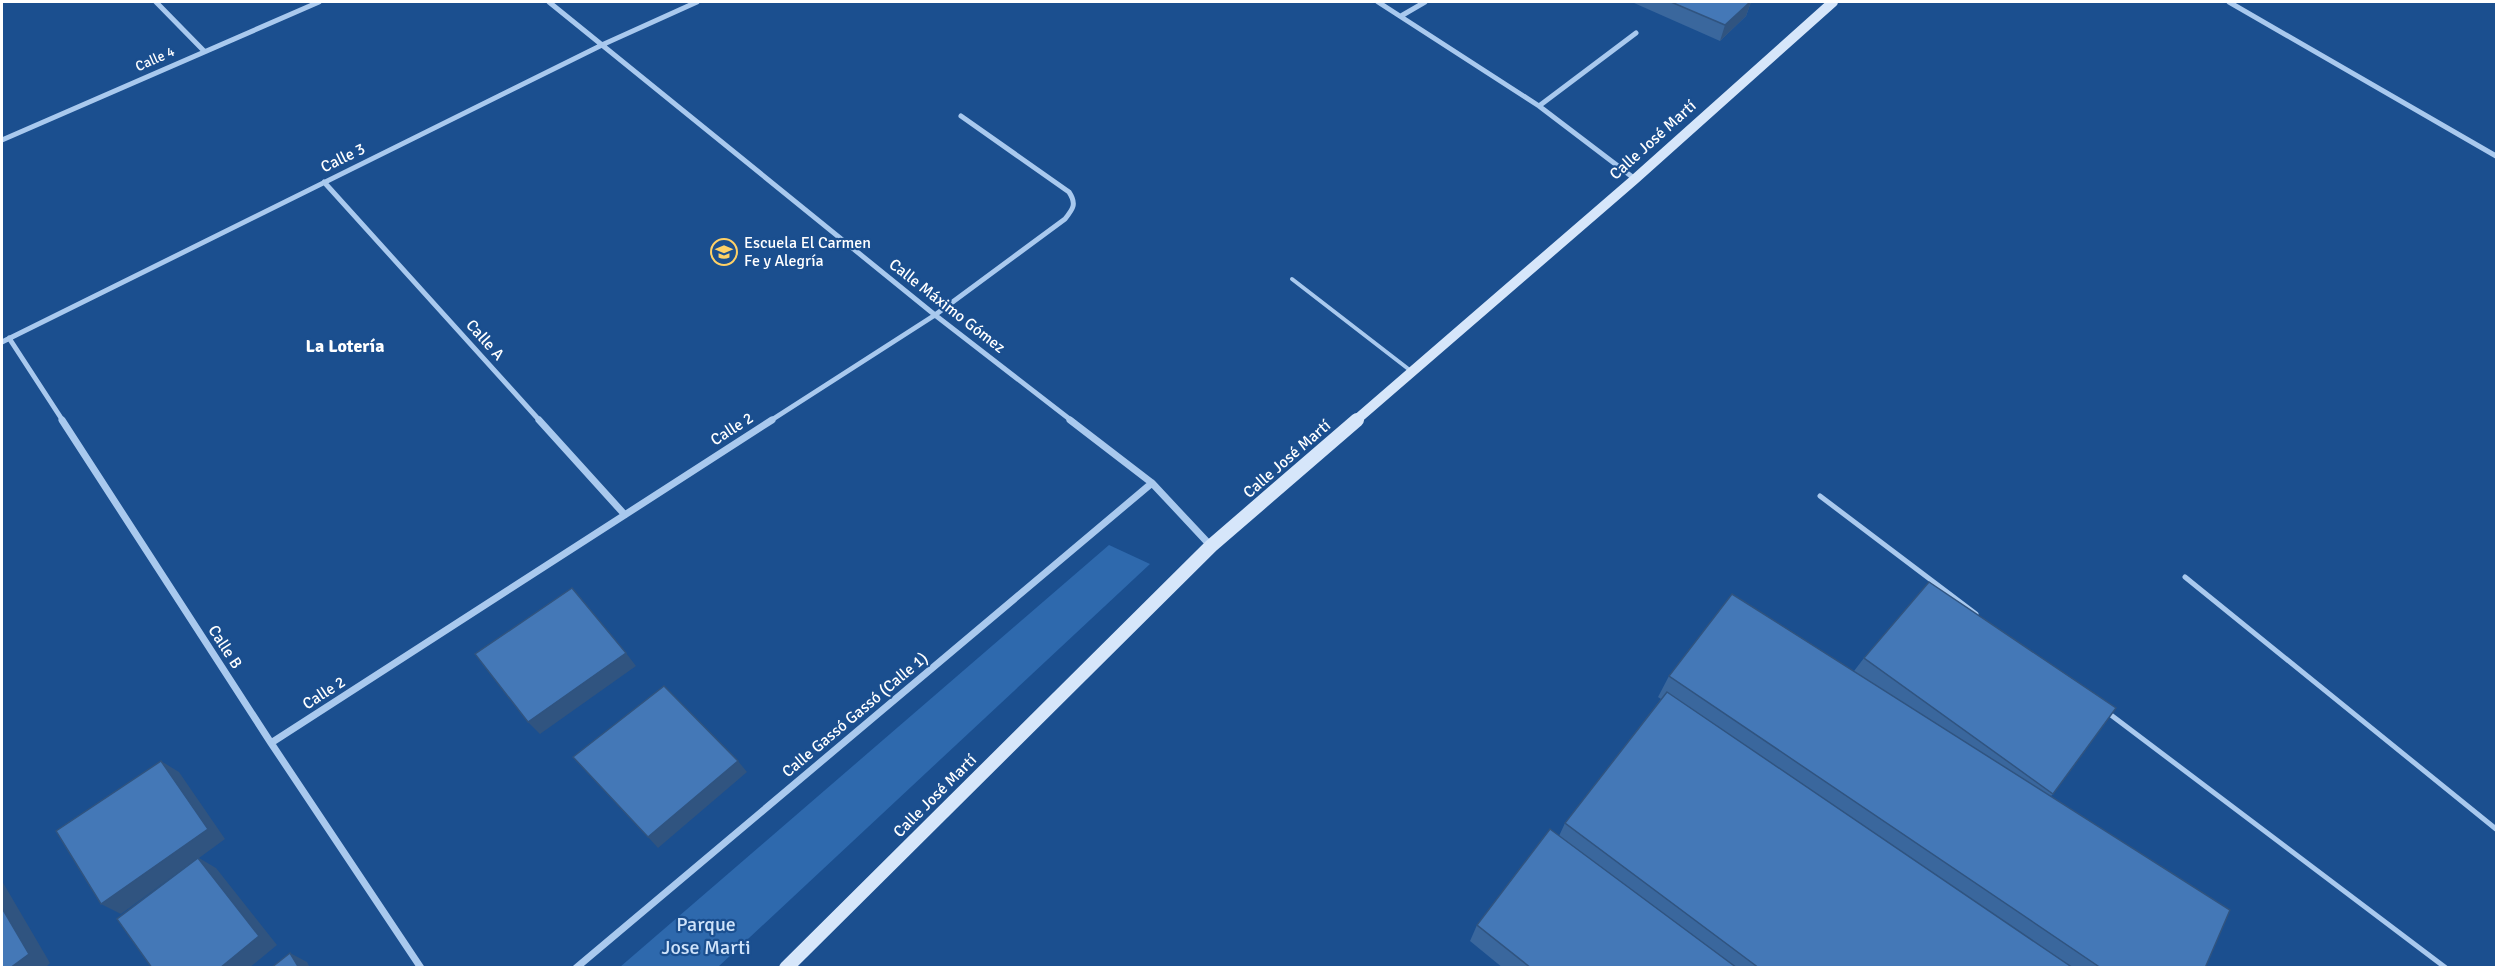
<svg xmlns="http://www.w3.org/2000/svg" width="2498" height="969" viewBox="0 0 2498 969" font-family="Signika,sans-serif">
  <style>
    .green { fill: #2e69ad }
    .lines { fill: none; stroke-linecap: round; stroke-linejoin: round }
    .lane-far1 { stroke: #a9c9ee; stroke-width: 4 }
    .lane { stroke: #a9c9ee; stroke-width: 5 }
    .street-far1 { stroke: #a9c9ee; stroke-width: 5 }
    .street { stroke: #a9c9ee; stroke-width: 7 }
    .secondary-far1 { stroke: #d6e6fa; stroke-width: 10 }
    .secondary { stroke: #d6e6fa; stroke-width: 14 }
    .wall { fill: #3a679d }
    .shaded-wall { fill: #305480 }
    .building { fill: #4478b7; stroke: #305480; stroke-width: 1.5 }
    .labels { text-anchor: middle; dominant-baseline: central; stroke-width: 4.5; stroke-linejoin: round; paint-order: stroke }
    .far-street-label { font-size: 14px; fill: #fff; stroke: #1b4f8f }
    .street-label { font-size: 16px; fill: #fff; stroke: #1b4f8f }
    .poi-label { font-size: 16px; fill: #fff; stroke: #1b4f8f; text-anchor: start }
    .neighbourhood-label { font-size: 18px; font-weight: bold; fill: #fff; stroke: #1b4f8f }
    .near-park-label { font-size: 20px; fill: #cfe3fa; stroke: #1b4f8f }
  </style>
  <rect width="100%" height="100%" fill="#1b4f8f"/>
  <path class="green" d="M1109 545 1150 564 718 967H620Z"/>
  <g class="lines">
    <path class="lane-far1" d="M1292 279 1411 371"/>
    <path class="lane" d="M1820 496 1976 614
      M2185 577 2496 829
      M2107 712 2446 968"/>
    <path class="street-far1" d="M156 2 204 51
      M549 2 935 315 1072 421
      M1378 2 1539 106 1635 179
      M2229 2 2496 156
      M1401 16 1425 2
      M1539 106 1636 33
      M2 140 319 2
      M324 182 540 421
      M9 338 63 421
      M2 342 604 44 697 2
      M770 421 935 315 1065 219C1073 209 1077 204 1069 192L961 116"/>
    <path class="street" d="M62 420 271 743 421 968
      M539 420 625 515
      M1070 420 1152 483 1210 545
      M271 743 772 420
      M576 968 1152 483"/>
    <path class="secondary-far1" d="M1355 421 1635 179 1833 2"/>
    <path class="secondary" d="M786 968 1211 546 1357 420"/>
  </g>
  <path class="wall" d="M1635 2H1751L1746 16 1720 41 1634 3Z
    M1864 658 2053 794 2051 796 2205 968H1503L1470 941 1477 925 1559 836 1565 823 1661 699 1658 697 1669 676 1854 671Z"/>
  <path class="shaded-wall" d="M1750 2H1751L1746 16 1720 41 1725 25Z
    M626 653 636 666 540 734 528 722Z
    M161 761 179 772 225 839 199 858 216 868 277 945 249 968H220L198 858 121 914 101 904Z
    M738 761 747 772 658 848 648 837Z
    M2 881 50 963 45 968H10L2 908Z
    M290 953 307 962 310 968H299Z"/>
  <path class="building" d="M1671 2H1750L1725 25Z
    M1929 582 2116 708 2053 794 1864 658Z
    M572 588 626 653 528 722 475 654Z
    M1732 594 2230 910 2205 968H2101L1669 676Z
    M664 686 738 761 648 837 573 757Z
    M1667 692 2073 968H1759L1565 823Z
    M161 761 208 829 101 904 56 831Z
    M1550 829 1737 968H1531L1477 925Z
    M198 858 259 936 220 968H152L117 919Z
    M2 908 29 954 10 968H2Z
    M290 953 299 968H271Z"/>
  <defs>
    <symbol id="school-ring" viewBox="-11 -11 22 22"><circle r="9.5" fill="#1b4f8f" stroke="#ffd166" stroke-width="1.5"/><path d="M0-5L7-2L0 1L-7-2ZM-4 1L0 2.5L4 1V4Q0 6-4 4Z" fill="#ffd166"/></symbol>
  </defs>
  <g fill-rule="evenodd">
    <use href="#school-ring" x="709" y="237" width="30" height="30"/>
  </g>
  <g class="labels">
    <g class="far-street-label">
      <text transform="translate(155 59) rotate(-24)">Calle 4</text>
    </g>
    <g class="street-label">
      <text transform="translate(1653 140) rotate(-42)">Calle José Martí</text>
      <text transform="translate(343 158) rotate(-26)">Calle 3</text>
      <text transform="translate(947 306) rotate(38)">Calle Máximo Gómez</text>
      <text transform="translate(485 340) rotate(48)">Calle A</text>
      <text transform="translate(732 429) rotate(-33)">Calle 2</text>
      <text transform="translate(1287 459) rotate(-41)">Calle José Martí</text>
      <text transform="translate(225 647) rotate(57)">Calle B</text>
      <text transform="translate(324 693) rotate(-33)">Calle 2</text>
      <text transform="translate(855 715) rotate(-40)">Calle Gassó Gassó (Calle 1)</text>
      <text transform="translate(935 796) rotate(-45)">Calle José Martí</text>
    </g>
    <g class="poi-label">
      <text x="744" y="243">Escuela El Carmen<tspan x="744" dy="18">Fe y Alegría</tspan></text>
    </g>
    <g class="neighbourhood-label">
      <text x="345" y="346">La Lotería</text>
    </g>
    <g class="near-park-label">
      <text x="706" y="924">Parque<tspan x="706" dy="23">Jose Marti</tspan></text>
    </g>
  </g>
  <rect width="2498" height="969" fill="none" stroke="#ffffff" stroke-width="6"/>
</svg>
